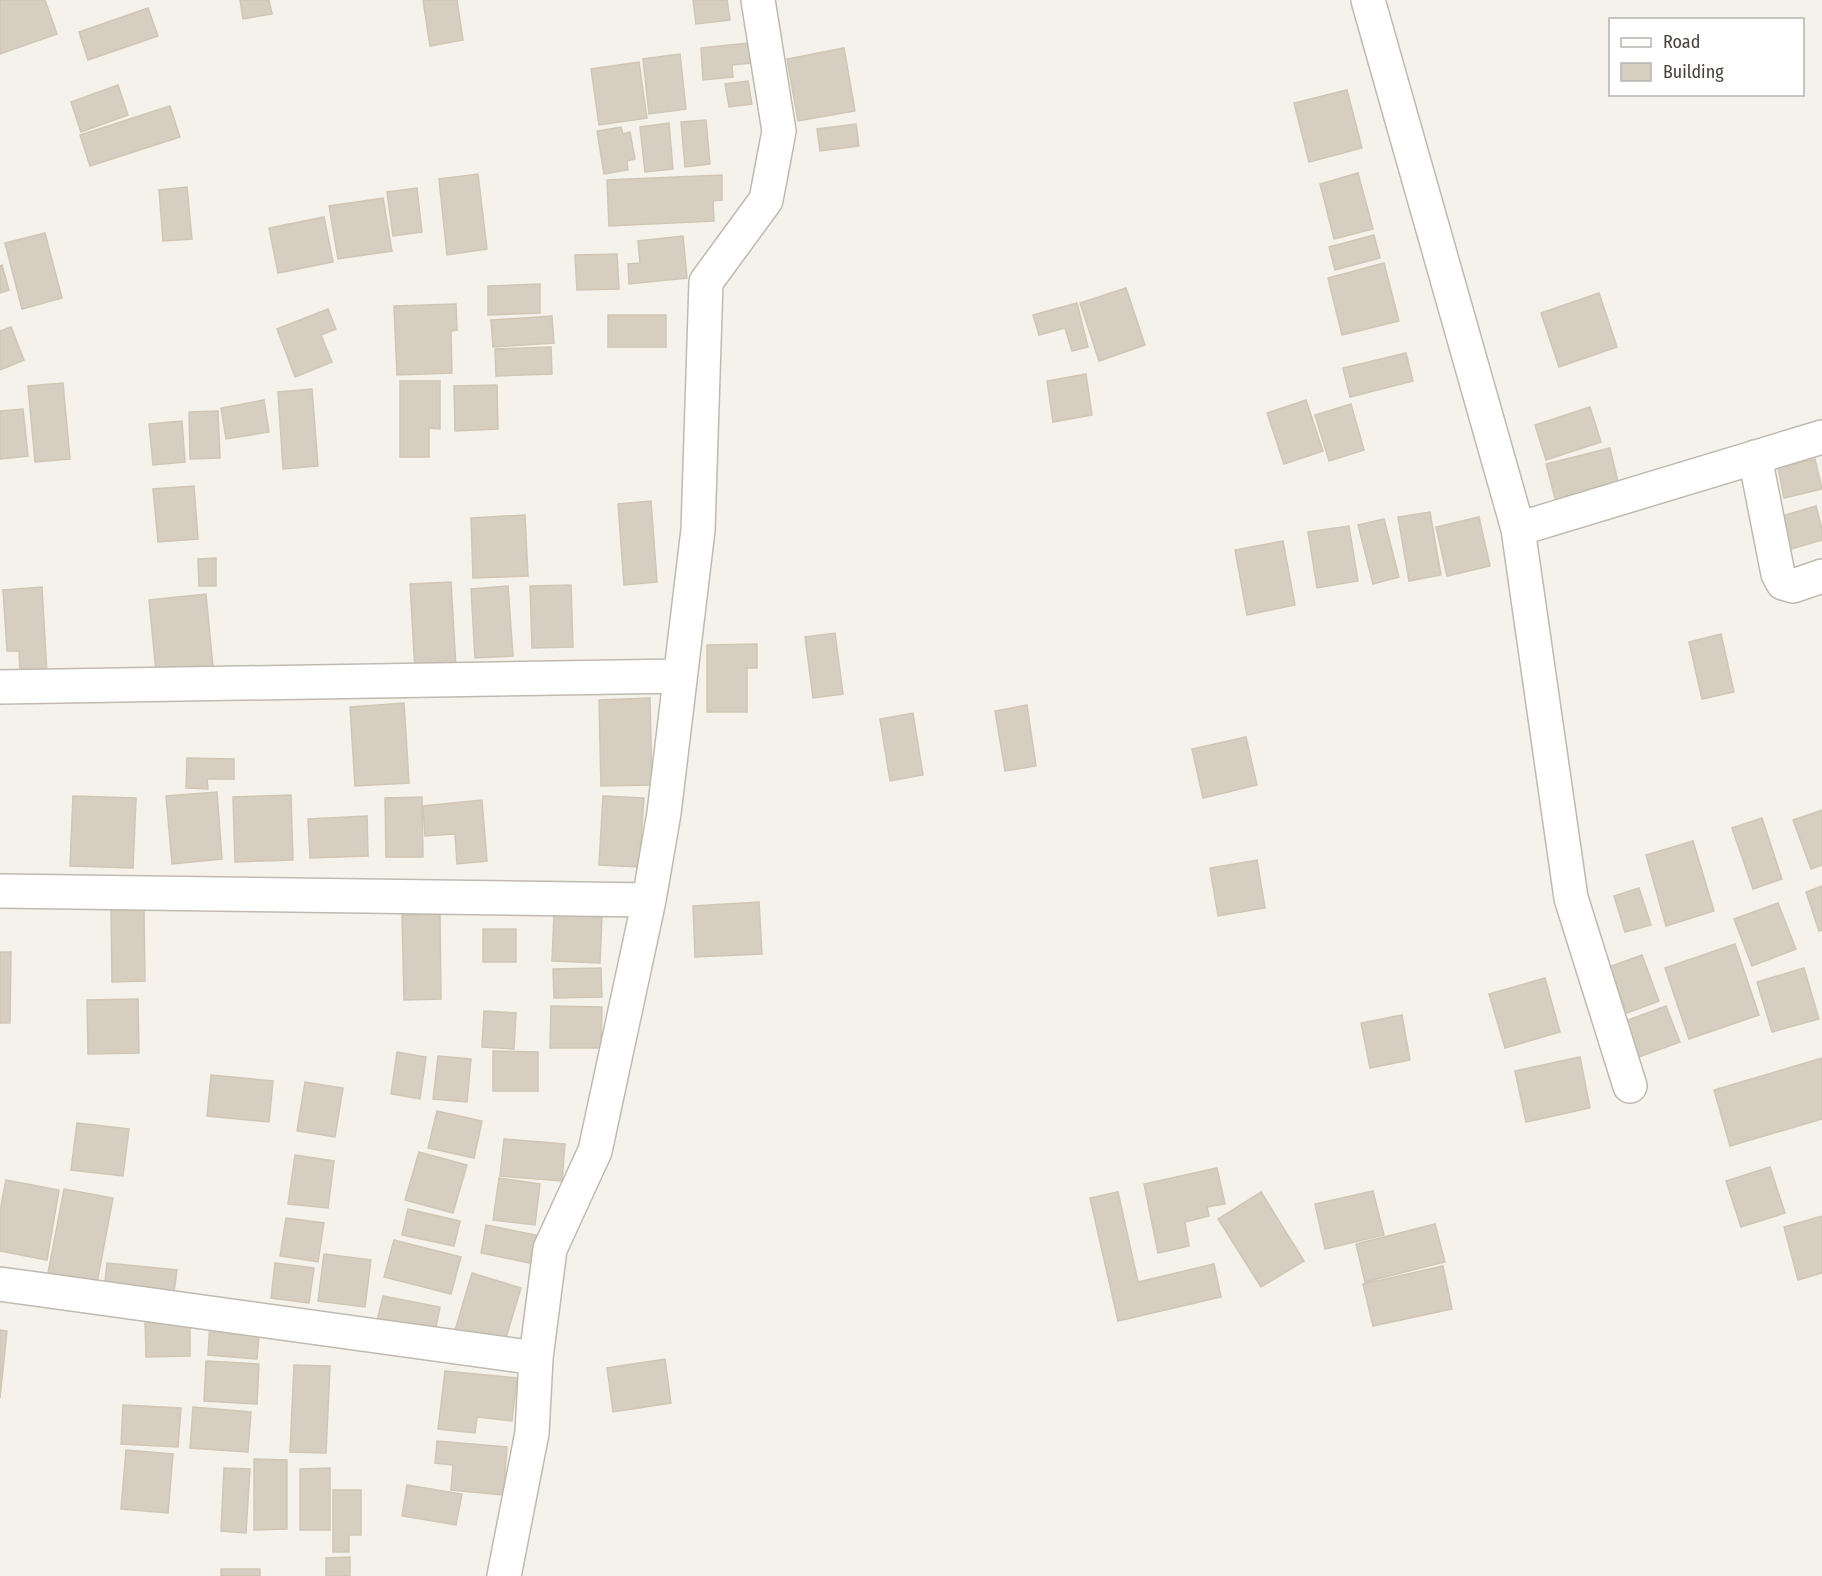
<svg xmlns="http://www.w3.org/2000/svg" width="1822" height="1576" viewBox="0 0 1822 1576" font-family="'Fira Sans Condensed',sans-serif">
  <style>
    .building { fill: #d6cec1; stroke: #d1c6b4; stroke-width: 1.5 }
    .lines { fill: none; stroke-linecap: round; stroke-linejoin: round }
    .minor-casing { stroke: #c0baae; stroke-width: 36 }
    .minor { stroke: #fff; stroke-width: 33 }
  </style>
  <rect width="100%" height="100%" fill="#f5f2eb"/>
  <path class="building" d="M0 0H45L57 34 0 54Z
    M240 0H269L272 14 243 19Z
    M423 0H457L463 40 430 46Z
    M693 0H727L730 20 696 24Z
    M148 8 158 36 88 60 79 32Z
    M758 42 760 62 732 65 733 77 703 80 701 48Z
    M844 48 855 111 798 121 787 59Z
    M680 54 686 109 649 114 643 59Z
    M639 62 647 118 599 125 591 69Z
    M748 81 752 104 729 107 725 84Z
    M118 85 128 115 81 132 71 102Z
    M1347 90 1362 148 1309 162 1294 103Z
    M170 106 180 137 90 166 80 135Z
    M706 120 710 164 685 167 681 122Z
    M669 123 673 169 645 172 640 127Z
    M856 124 859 146 820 151 817 129Z
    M621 127 623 134 630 132 635 159 627 161 628 170 604 174 597 131Z
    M1358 173 1373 229 1334 239 1320 184Z
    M478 174 487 249 447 255 439 179Z
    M722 175V200L713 201 714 221 609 226 607 180Z
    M187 187 192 239 163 241 159 190Z
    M417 188 422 232 393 236 387 192Z
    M383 198 392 251 338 259 329 206Z
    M324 217 333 262 278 273 269 228Z
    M45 233 62 298 22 309 5 243Z
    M1374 235 1380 258 1335 270 1329 247Z
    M683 236 687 278 629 284 628 264 640 263 638 241Z
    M617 254 619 289 577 290 575 255Z
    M1384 263 1399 321 1342 335 1328 278Z
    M2 265 9 290 0 293V266Z
    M540 284V313L488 315V286Z
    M1126 288 1145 345 1099 361 1080 303Z
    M1599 293 1617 347 1559 367 1541 313Z
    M1077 303 1088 347 1072 351 1065 328 1039 335 1033 315Z
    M456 304 457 330 451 331 452 373 397 375 394 306Z
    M328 309 336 329 321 335 332 362 295 377 277 329Z
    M608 315H666V347H608Z
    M552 316 554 343 493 347 491 320Z
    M11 327 24 360 0 370V331Z
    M551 347 552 374 496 376 495 349Z
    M1406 353 1413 381 1350 397 1343 368Z
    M1086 374 1092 415 1053 422 1047 381Z
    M400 381H440V429L429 428V457H400Z
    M63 383 70 459 35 462 28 386Z
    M497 385 498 429 455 431 454 386Z
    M312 389 318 466 283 469 278 392Z
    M264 400 269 432 226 439 221 408Z
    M1306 400 1323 451 1284 464 1267 413Z
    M1351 404 1364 450 1329 461 1315 415Z
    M1590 407 1601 442 1546 460 1535 425Z
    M23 409 28 456 0 459V411Z
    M218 411 220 458 190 459 189 412Z
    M182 421 185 462 153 465 149 424Z
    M1610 448 1619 486 1556 502 1546 464Z
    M1815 459 1822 489 1784 498 1778 468Z
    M194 486 198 539 158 542 153 489Z
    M651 501 657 582 624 585 618 504Z
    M1816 506 1822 529V540L1791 549 1782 516Z
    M1430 512 1441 575 1409 581 1398 517Z
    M525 515 528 576 473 578 471 518Z
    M1479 517 1490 566 1447 576 1436 527Z
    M1384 519 1399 577 1373 584 1358 525Z
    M1349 526 1358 581 1317 588 1308 532Z
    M1283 541 1295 605 1247 615 1235 550Z
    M216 558V586H199L198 559Z
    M451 582 456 668 415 671 410 584Z
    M571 585 573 647 532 648 530 586Z
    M508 586 513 656 475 658 471 589Z
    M42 587 47 674 20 675 19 651H7L3 590Z
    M206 594 213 667 156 672 149 600Z
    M835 633 843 694 813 698 805 637Z
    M1721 634 1734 692 1702 699 1689 642Z
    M757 644V668H747V712H707V645Z
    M650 698 652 785 601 786 599 700Z
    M404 703 409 783 355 786 350 707Z
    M1027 705 1036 766 1005 771 995 711Z
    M913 713 923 775 890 781 880 719Z
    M1246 737 1257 785 1203 798 1192 749Z
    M187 758 234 759V779H207L208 789 186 788Z
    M217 792 222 859 172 864 166 796Z
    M291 795 293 860 235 862 233 797Z
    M73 796 136 798 133 868 70 866Z
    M603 796 644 798 639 867 599 865Z
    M422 797 423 857H386L385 798Z
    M482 800 487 861 457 864 455 834 425 836 423 806Z
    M1822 810V865L1811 869 1793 820Z
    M367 816 368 856 310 858 308 819Z
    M1762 818 1782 879 1753 889 1732 828Z
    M1693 841 1714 911 1666 926 1646 855Z
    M1257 860 1265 908 1218 916 1210 868Z
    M1822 886V930L1819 931 1806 892Z
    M1639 888 1651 925 1625 932 1614 896Z
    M759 902 762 954 695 957 693 906Z
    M1778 903 1796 949 1752 966 1734 919Z
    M111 909H144L145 981 112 982Z
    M440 914 441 999 404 1000 402 915Z
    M554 915 602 917 600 963 552 961Z
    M483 929H516V962H483Z
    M1735 944 1759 1015 1689 1039 1665 968Z
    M0 952H11L10 1023H0Z
    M1642 955 1659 1001 1627 1013 1609 967Z
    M601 968 602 997 554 998 553 969Z
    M1804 968 1819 1019 1772 1032 1757 982Z
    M1545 978 1560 1032 1505 1048 1489 994Z
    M138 999 139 1053 88 1054 87 1000Z
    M551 1006 602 1007 601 1048H550Z
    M1666 1006 1680 1042 1633 1059 1620 1023Z
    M484 1011 516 1013 514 1049 482 1047Z
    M1402 1015 1410 1060 1370 1068 1361 1023Z
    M493 1051 538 1052V1091H493Z
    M397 1052 426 1057 420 1099 391 1094Z
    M438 1056 471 1059 467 1102 433 1099Z
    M1580 1057 1590 1108 1526 1122 1515 1071Z
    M1822 1058V1119L1730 1146 1714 1090Z
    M211 1075 273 1081 269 1122 207 1116Z
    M305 1082 343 1088 335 1137 297 1131Z
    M437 1111 482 1121 474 1158 428 1148Z
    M77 1123 129 1129 123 1176 71 1170Z
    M504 1139 565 1144 562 1181 500 1176Z
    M419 1152 467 1165 453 1213 405 1200Z
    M295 1155 334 1161 328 1208 288 1204Z
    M1770 1167 1785 1213 1741 1227 1726 1181Z
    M1217 1168 1225 1204 1207 1207 1209 1216 1185 1222 1189 1246 1158 1253 1144 1184Z
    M499 1178 540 1184 535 1225 493 1220Z
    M6 1180 59 1190 47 1260 0 1251V1211Z
    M64 1189 113 1198 97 1283 48 1273Z
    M1373 1191 1384 1235 1325 1249 1315 1204Z
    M1118 1192 1138 1282 1214 1264 1221 1297 1118 1321 1090 1198Z
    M1261 1192 1304 1261 1261 1287 1218 1219Z
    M408 1209 460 1221 454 1246 402 1235Z
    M1822 1216V1273L1798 1280 1784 1227Z
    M286 1218 324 1223 318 1262 280 1256Z
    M1435 1224 1445 1262 1365 1282 1356 1244Z
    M486 1225 536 1235 530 1263 481 1253Z
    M394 1240 461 1257 451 1294 384 1277Z
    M324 1254 371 1260 365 1307 318 1301Z
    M107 1263 177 1270 173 1299 104 1292Z
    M275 1263 314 1268 309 1303 271 1298Z
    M1443 1266 1452 1309 1373 1326 1363 1284Z
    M472 1273 521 1288 502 1351 453 1337Z
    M383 1296 440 1307 435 1332 377 1321Z
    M145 1319H190V1356L146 1357Z
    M210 1322 260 1326 257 1359 208 1355Z
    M0 1330 7 1331 0 1398Z
    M665 1359 671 1403 613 1412 607 1368Z
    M206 1361 259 1364 257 1404 204 1401Z
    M294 1365 330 1366 326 1453 290 1452Z
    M445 1371 517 1378 512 1421 477 1417 475 1433 438 1429Z
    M123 1405 181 1408 178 1447 121 1444Z
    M193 1407 251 1412 248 1452 190 1448Z
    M437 1441 507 1447 503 1495 451 1490 453 1465 435 1463Z
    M126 1450 173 1454 168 1513 121 1509Z
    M254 1459 287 1460V1529L254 1530Z
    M224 1468 250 1469 246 1533 221 1531Z
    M330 1468V1530H300V1469Z
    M407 1485 462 1494 456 1525 402 1516Z
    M333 1490H361V1535H349V1552H333Z
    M350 1557V1576H326V1558Z
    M221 1569H260V1576H221Z"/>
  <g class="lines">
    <defs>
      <path id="minor" d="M1368 0 1518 529 1571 898 1630 1086
        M1755 457 1778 574 1783 583 1793 586 1822 576
        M1518 529 1822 437
        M0 687 680 676
        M0 891 649 900
        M0 1284 536 1358
        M504 1576 532 1433 536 1358 550 1249 595 1151 649 900 664 813 698 530 706 282 766 200 779 131 758 0"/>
    </defs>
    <use href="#minor" class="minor-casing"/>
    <use href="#minor" class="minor"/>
  </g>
  <rect x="1609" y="18" width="195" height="78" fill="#ffffff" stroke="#b6b4b0" stroke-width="1.5"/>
  <rect x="1621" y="38" width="30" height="9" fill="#ffffff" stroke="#b6b4b0" stroke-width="1.5"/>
  <text x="1663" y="48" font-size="18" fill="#494339">Road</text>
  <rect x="1621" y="63" width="30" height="18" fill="#d6cec1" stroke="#b6b4b0" stroke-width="1.5"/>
  <text x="1663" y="78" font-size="18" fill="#494339">Building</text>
</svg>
